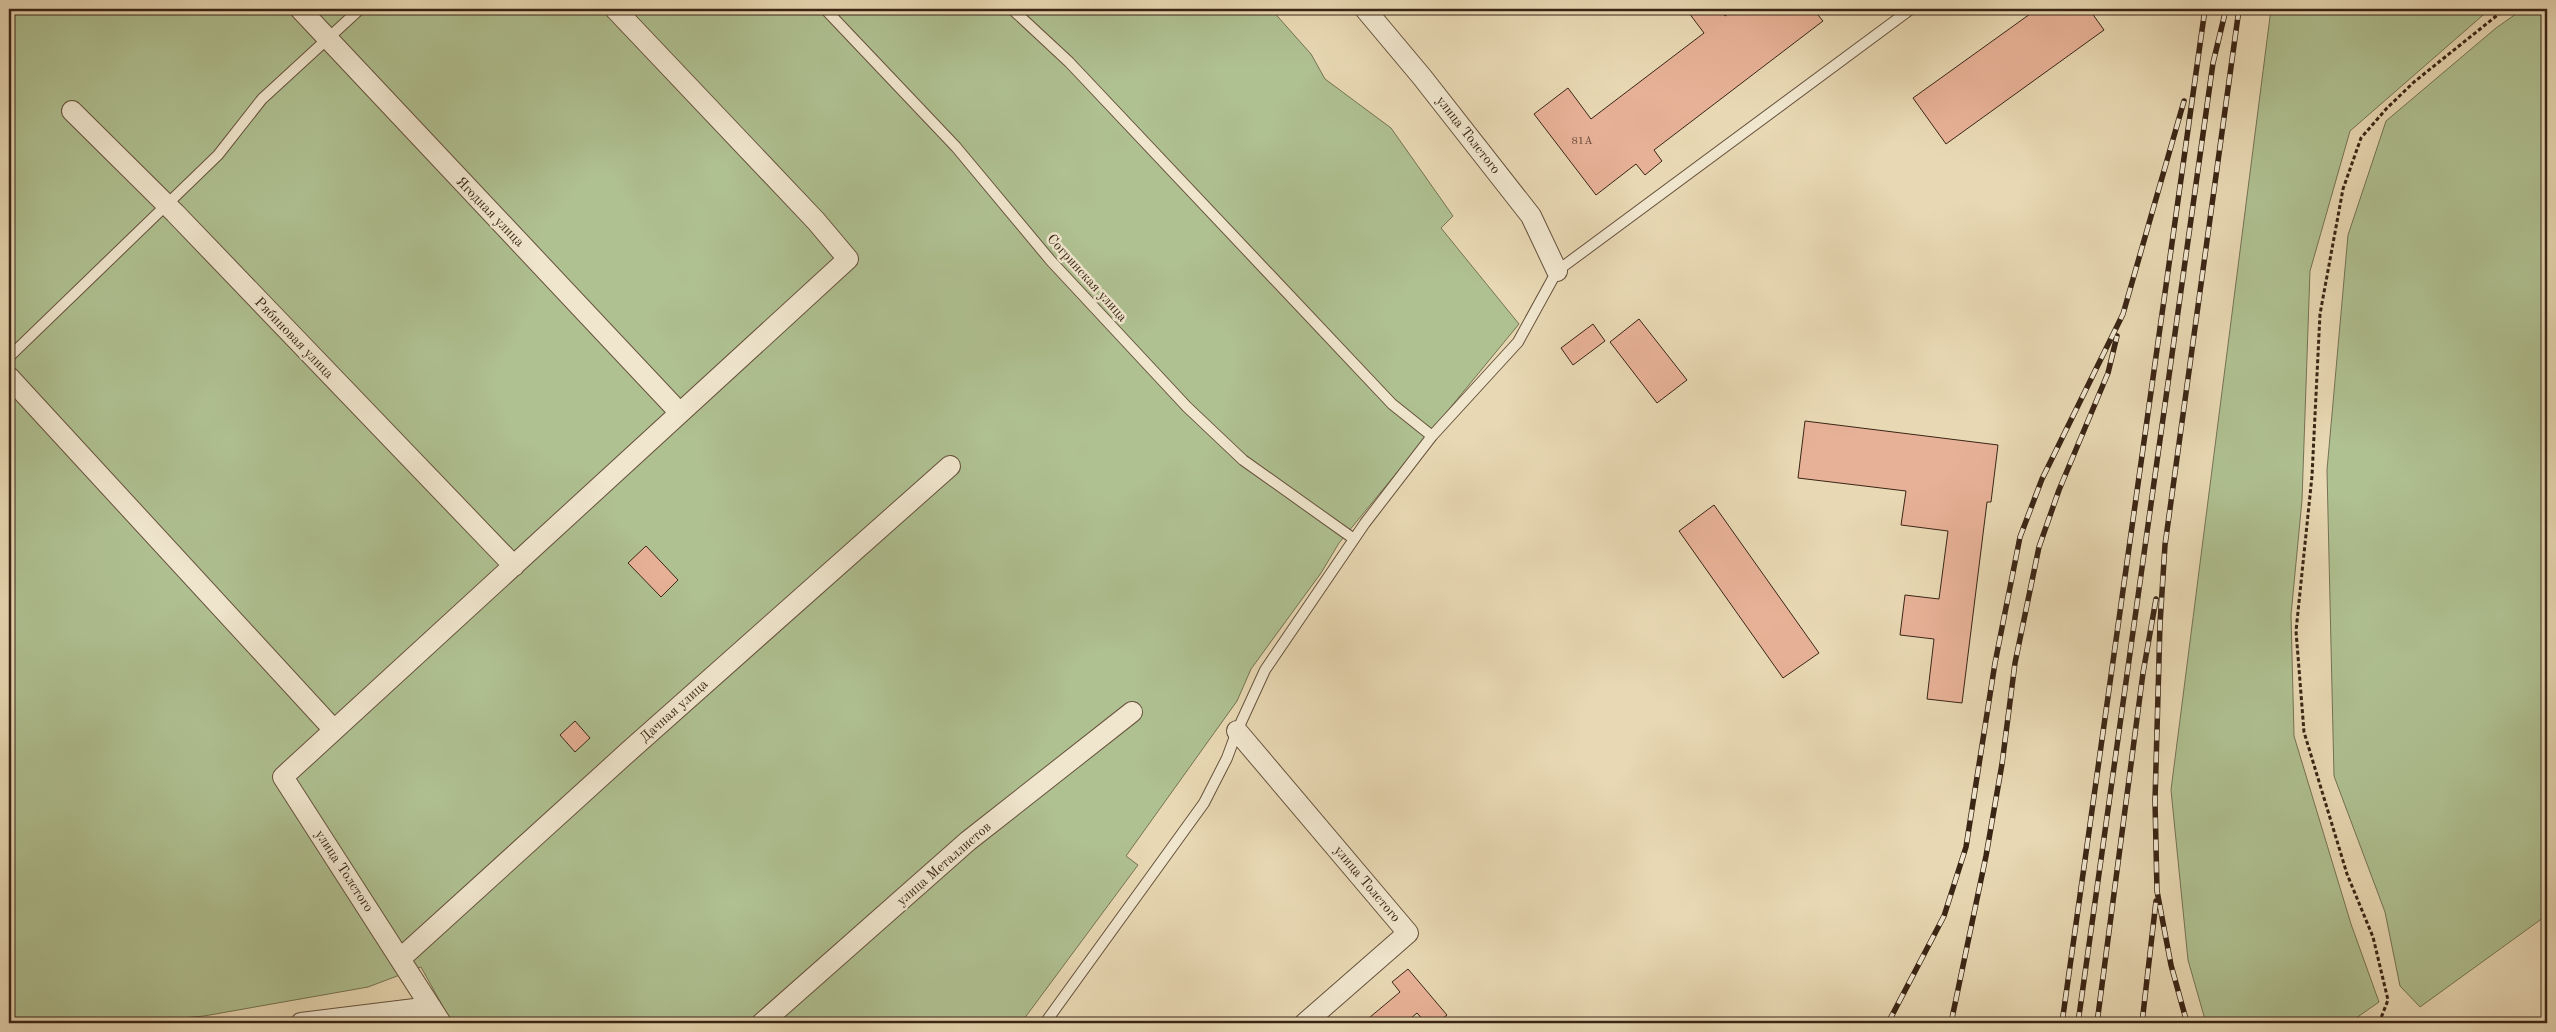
<svg xmlns="http://www.w3.org/2000/svg" width="2556" height="1032" viewBox="0 0 2556 1032" font-family="'Old Standard TT',serif">
  <style>
    .green { fill: #afc091; stroke: #747253 }
    .building { fill: #e7b197; stroke: #3a2515 }
    .lines { fill: none; stroke-linecap: round; stroke-linejoin: round }
    .service-casing { stroke: #66523c; stroke-width: 12 }
    .minor-casing { stroke: #66523c; stroke-width: 22 }
    .path { stroke: #3a2515; stroke-width: 3; stroke-dasharray: 4 2.5; stroke-linecap: butt }
    .service { stroke: #f0e6ce; stroke-width: 10 }
    .minor { stroke: #f0e6ce; stroke-width: 20 }
    .rail-casing { stroke: #3a2515; stroke-width: 5.5 }
    .rail { stroke: #f0e6ce; stroke-width: 4; stroke-dasharray: 11; stroke-linecap: butt }
    .labels { text-anchor: middle; dominant-baseline: central; stroke-width: 5; stroke-linejoin: round; paint-order: stroke }
    .number-label { font-size: 11px; fill: #654836 }
    .street-label { font-size: 14px; fill: #3a2515; stroke: #f0e6ce }
  </style>
  <rect width="100%" height="100%" fill="#e8d8b3"/>
  <filter id="stains"><feTurbulence type="fractalNoise" baseFrequency=".004" numOctaves="4"/><feColorMatrix values="0 0 0 0 .2 0 0 0 0 .09 0 0 0 0 .02 0 0 0 .5 -.17"/></filter>
  <radialGradient id="worn" r=".72"><stop offset=".6" stop-color="#630" stop-opacity="0"/><stop offset="1" stop-color="#630" stop-opacity=".3"/></radialGradient>
  <path class="green" d="M9 9H1271L1311 54 1325 79 1391 128 1453 216 1441 228 1519 324 1339 543 1321 573 1251 669 1237 701 1126 856 1138 865 1021 1023H452L421 967 368 987 204 1016 126 1023H9Z
    M2271 9H2490L2350 131 2310 271 2302 500 2291 615 2294 736 2351 924 2379 1002 2349 1023H2206L2188 960 2171 790Z
    M2523 9H2547V915L2420 1007 2400 986 2385 912 2334 776 2327 470 2348 235 2386 121 2496 28Z"/>
  <path class="building" d="M1686 9H1720L1725 16 1735 9H1813L1823 21 1654 150 1662 161 1645 175 1636 164 1596 195 1534 114 1568 88 1591 119 1704 33Z
    M2037 9H2089L2104 30 1946 144 1913 98Z
    M1639 319 1687 380 1657 403 1610 342Z
    M1593 324 1605 341 1573 365 1561 348Z
    M1805 421 1998 445 1991 502H1987L1962 703 1927 699 1934 639 1900 635 1905 595 1939 599 1948 531 1901 525 1906 491 1798 478Z
    M1714 505 1819 653 1783 678 1679 531Z
    M646 546 678 580 661 597 628 563Z
    M575 721 590 738 575 752 560 735Z
    M1408 969 1447 1015 1437 1023H1426L1417 1013 1405 1023H1363L1400 992 1392 982Z"/>
  <g class="lines">
    <defs>
      <path id="service" d="M825 9 956 147 1051 261 1187 407 1243 460 1354 539
        M1012 9 1069 62 1392 404 1432 436
        M9 357 218 155 262 99 360 9
        M1045 1023 1204 803 1227 758 1237 731 1265 670 1365 523 1432 436 1518 342 1557 271 1911 9"/>
      <path id="minor" d="M300 9 680 413
        M1365 9 1422 77 1531 216 1557 271
        M72 111 175 213 514 566
        M9 377 334 730
        M1237 731 1408 933 1305 1023
        M400 959 628 752 950 466
        M301 1023 431 1007
        M441 1023 283 777 848 259 816 221 615 9
        M762 1023 968 841 1132 712"/>
    </defs>
    <use href="#service" class="service-casing"/>
    <use href="#minor" class="minor-casing"/>
    <path class="path" d="M2379 1023 2388 1000 2373 937 2347 874 2304 732 2296 631 2312 476 2320 314 2343 189 2361 138 2387 108 2414 82 2505 9"/>
    <use href="#service" class="service"/>
    <use href="#minor" class="minor"/>
    <defs>
      <path id="rail" d="M1888 1023 1944 916 1966 847 1995 663 2020 537 2042 479 2123 314 2184 101
        M1951 1023 1986 856 2002 764 2015 663 2039 547 2059 490 2108 373 2117 336
        M2062 1023 2205 9
        M2078 1023 2213 63 2226 9
        M2097 1023 2143 673 2156 599
        M2142 1023 2156 901
        M2187 1023 2171 965 2157 891 2155 801 2160 624 2165 545 2239 9"/>
    </defs>
    <use href="#rail" class="rail-casing"/>
    <use href="#rail" class="rail"/>
  </g>
  <g class="labels">
    <g class="number-label">
      <text x="1582" y="141">81А</text>
    </g>
    <g class="street-label">
      <text transform="translate(1468 135) rotate(52)">улица Толстого</text>
      <text transform="translate(490 212) rotate(46)">Ягодная улица</text>
      <text transform="translate(1087 278) rotate(48)">Согринская улица</text>
      <text transform="translate(294 338) rotate(46)">Рябиновая улица</text>
      <text transform="translate(674 711) rotate(-42)">Дачная улица</text>
      <text transform="translate(944 864) rotate(-41)">улица Металлистов</text>
      <text transform="translate(344 871) rotate(57)">улица Толстого</text>
      <text transform="translate(1367 884) rotate(50)">улица Толстого</text>
    </g>
  </g>
  <rect width="2556" height="1032" fill="none" stroke="#e8d8b3" stroke-width="30"/>
  <rect x="10" y="10" width="2536" height="1012" fill="none" stroke="#3a2515" stroke-width="2.5"/>
  <rect x="15" y="15" width="2526" height="1002" fill="none" stroke="#3a2515"/>
  <rect width="100%" height="100%" filter="url(#stains)"/>
  <rect width="100%" height="100%" fill="url(#worn)"/>
</svg>
